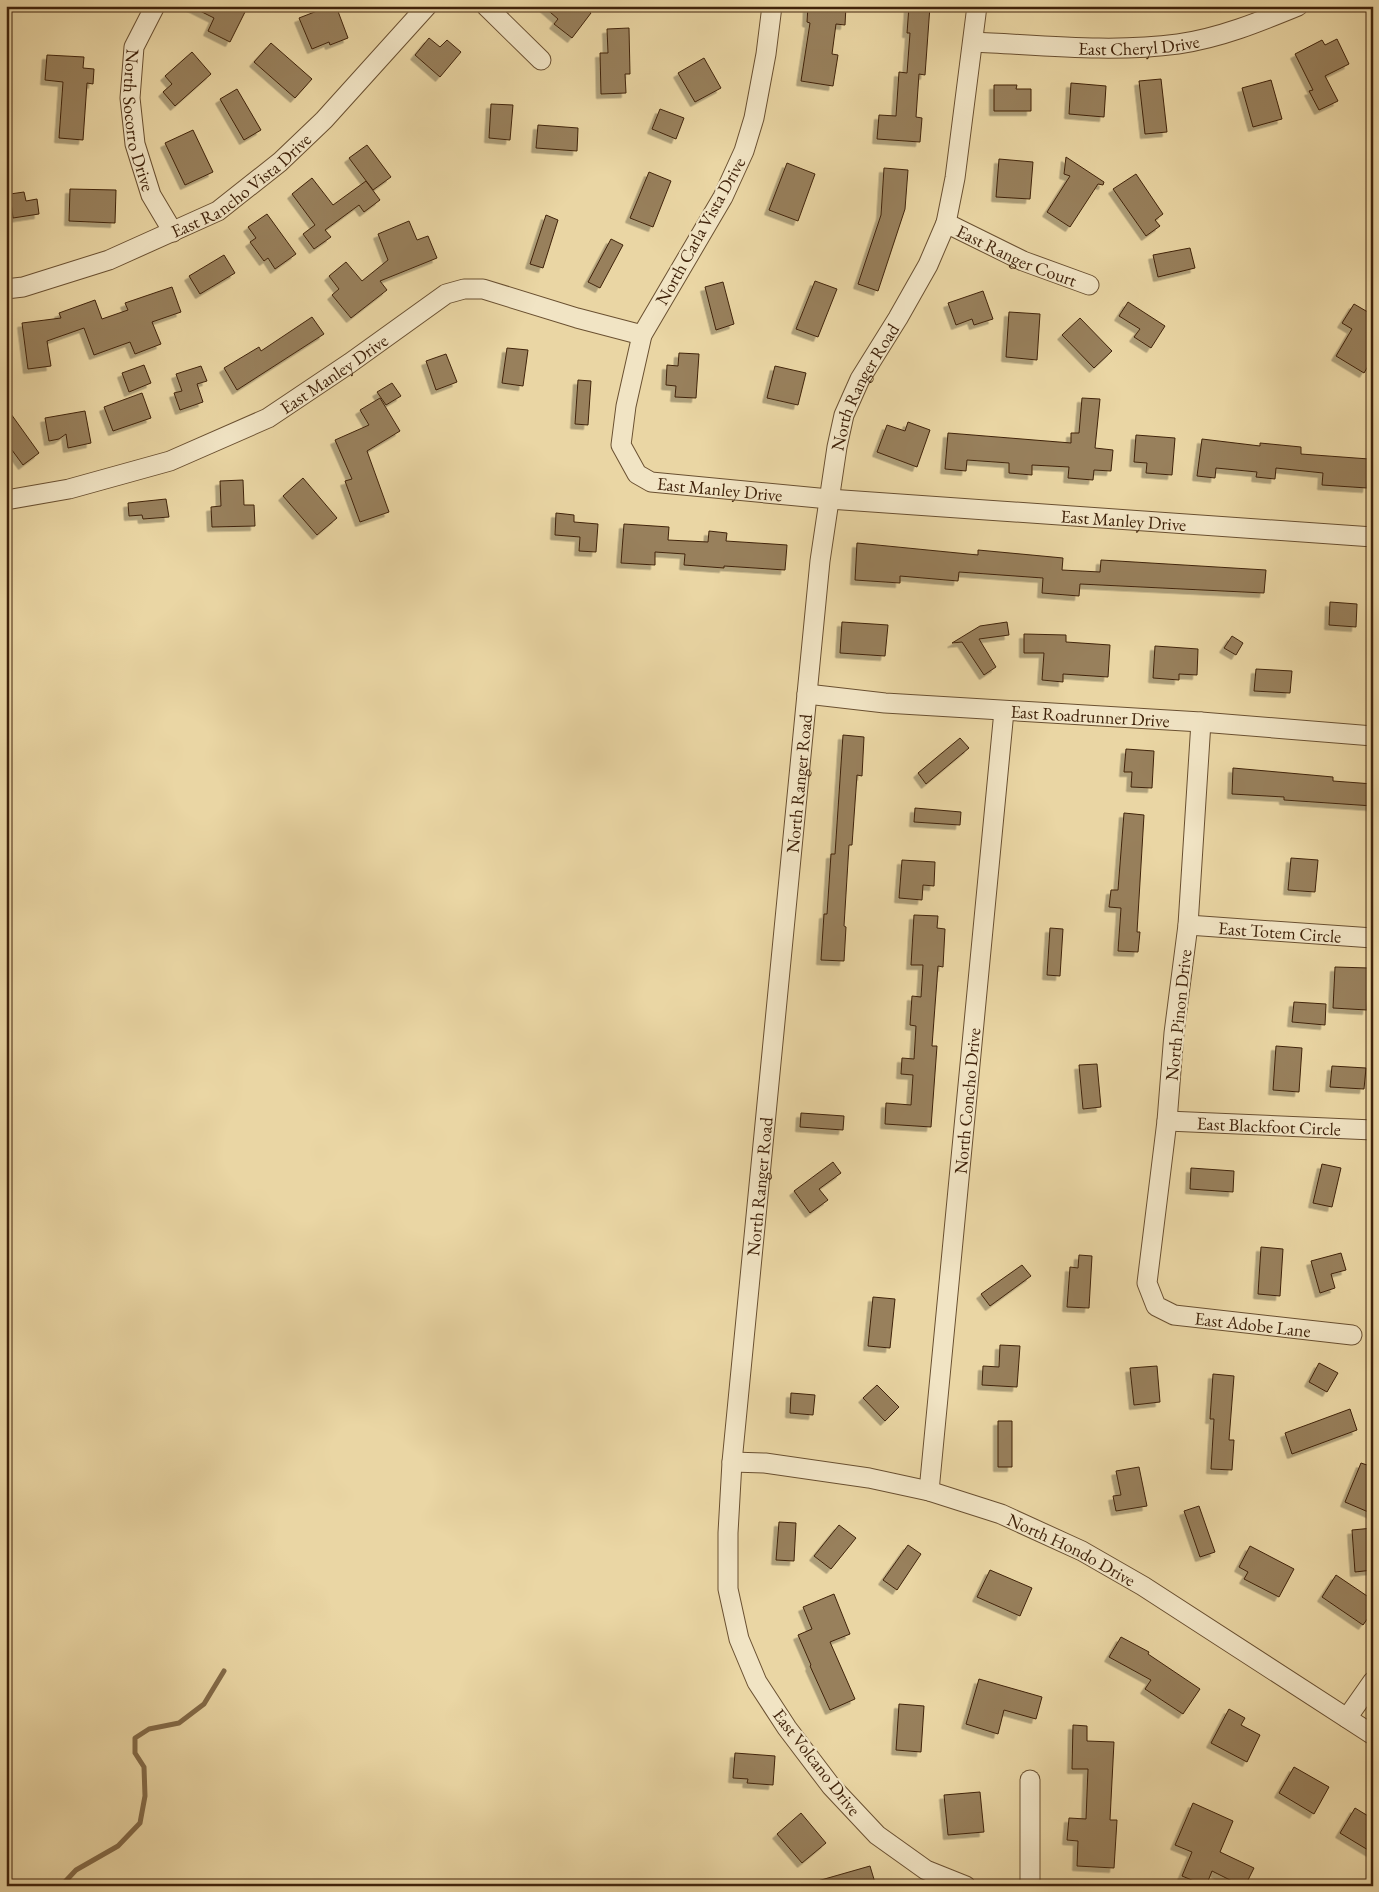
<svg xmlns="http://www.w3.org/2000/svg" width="1379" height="1892" viewBox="0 0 1379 1892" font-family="'EB Garamond',serif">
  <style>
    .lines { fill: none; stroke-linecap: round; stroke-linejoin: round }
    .stream { stroke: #836a48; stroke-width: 5 }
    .building { fill: #98805b; stroke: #40230b; filter: url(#shadow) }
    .minor-casing { stroke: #6a5031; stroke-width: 21 }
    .minor { stroke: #f1e4c4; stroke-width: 19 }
    .labels { text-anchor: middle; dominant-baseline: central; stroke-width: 4.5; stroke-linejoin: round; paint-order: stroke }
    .street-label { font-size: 18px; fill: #40230b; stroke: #f1e4c4 }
  </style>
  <defs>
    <filter id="shadow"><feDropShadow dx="-4.5" dy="4.5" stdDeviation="0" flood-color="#0004"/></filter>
  </defs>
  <rect width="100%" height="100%" fill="#ead6a4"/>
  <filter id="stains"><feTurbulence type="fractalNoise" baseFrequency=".004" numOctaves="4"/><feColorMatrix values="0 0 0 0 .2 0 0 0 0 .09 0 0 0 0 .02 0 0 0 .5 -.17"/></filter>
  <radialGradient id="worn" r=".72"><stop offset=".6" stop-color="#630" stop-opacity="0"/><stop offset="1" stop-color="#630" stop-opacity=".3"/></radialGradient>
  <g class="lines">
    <path class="stream" d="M61 1886 76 1870 118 1846 140 1823 145 1796 144 1767 135 1753V1738L149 1729 179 1723 204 1704 224 1671"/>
  </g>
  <path class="building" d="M190 6H248L230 42 208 31 214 18Z
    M330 6H336L348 38 330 45 329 42 312 49 299 18Z
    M543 6H583L591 13 572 38 554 24 558 19Z
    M808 6H846L845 25 836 24 832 54 838 55 833 86 801 81 810 23 807 22Z
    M909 6H930L925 75 919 74 916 117 922 118 920 142 877 139 879 115 896 116 899 72 907 73 910 33H907Z
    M629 28 630 74H625L626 93 601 94 600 53H608L607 29Z
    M429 38 440 47 447 40 461 52 440 77 415 55Z
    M1337 39 1349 64 1325 76 1338 101 1319 110 1309 91 1313 90 1295 54 1322 40 1325 45Z
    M271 43 312 79 295 98 254 62Z
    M192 52 211 74 175 106 163 92 172 84 165 76Z
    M47 55 84 57 83 68 94 69 93 84 87 83 83 140 59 138 63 82 45 80Z
    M704 58 721 88 695 102 678 73Z
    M1161 79 1167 132 1145 134 1139 81Z
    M1271 80 1282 119 1253 127 1242 88Z
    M1071 83 1106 86 1104 117 1069 114Z
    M994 85H1017L1016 89H1031V111H994Z
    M237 89 261 130 244 140 220 99Z
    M491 104 513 105 510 140 489 138Z
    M660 109 684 118 676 139 652 129Z
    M538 125 578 128 577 151 536 148Z
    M193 130 213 172 185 185 165 143Z
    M367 145 391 177 373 190 349 158Z
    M1066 157 1104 182 1103 185 1098 184 1070 227 1047 212 1070 176 1064 174Z
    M999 159 1033 162 1030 199 996 197Z
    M787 163 815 174 798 221 769 210Z
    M884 168 908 170 905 209 878 291 858 284 881 215Z
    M649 172 671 181 653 227 630 218Z
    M1136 174 1163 214 1155 220 1160 226 1146 236 1113 189Z
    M312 178 333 205 366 181 380 200 364 212 359 205 325 230 331 237 314 249 303 234 315 225 292 194Z
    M70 189 116 190 115 223 69 221Z
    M24 192 26 201 37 199 39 214 13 218 10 194Z
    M267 214 296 254 275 269 268 258 264 261 250 242 256 238 248 227Z
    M546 215 558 220 543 268 530 264Z
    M409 221 417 240 428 236 437 258 380 281 387 290 351 318 332 295 339 289 329 276 346 262 362 281 388 260 378 234Z
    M611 239 623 245 600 288 588 282Z
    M1190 248 1195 268 1158 277 1153 255Z
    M224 255 235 273 200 294 189 276Z
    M815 281 837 289 818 337 796 329Z
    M723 282 734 324 716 330 705 287Z
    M172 287 181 312 152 322 161 344 135 354 130 342 94 355 84 328 47 341 51 366 28 369 22 323 61 318 59 313 95 300 102 319 128 310 125 303Z
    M983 291 993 319 974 325 972 319 956 325 948 303Z
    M1128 302 1165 326 1151 348 1134 337 1140 329 1119 316Z
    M1354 304 1373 315V358L1364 373 1336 356 1352 329 1342 323Z
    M1009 312 1040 314 1037 360 1006 357Z
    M312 317 324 334 237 390 224 368 259 347 261 351Z
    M1080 318 1112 351 1094 368 1062 335Z
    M507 348 528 350 523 386 502 383Z
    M679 353 699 354 696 398 675 397 676 386 666 385 667 365 678 366Z
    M446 354 457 382 436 390 426 361Z
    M144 365 151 383 129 392 122 373Z
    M201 366 207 381 197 384 203 402 180 410 174 393 182 391 176 374Z
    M775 366 806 373 798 405 767 398Z
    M578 380 591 381 588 425 575 424Z
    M392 383 401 396 386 405 377 392Z
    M142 393 151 418 113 431 104 407Z
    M380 398 400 431 367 451 389 512 360 522 345 481 352 479 335 440 369 425 360 410Z
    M1082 398 1100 399 1095 448 1113 450 1111 471 1094 470 1093 480 1068 478 1069 467 1032 465V475L1009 473V463L967 460 966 471 945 469 948 433 1071 443V433H1079Z
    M6 407 39 453 23 465 6 442Z
    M85 411 91 443 68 448 66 434 59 439 49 441 45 418Z
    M908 422 930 430 917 467 877 452 887 425 905 431Z
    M1136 435 1175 438 1172 475 1146 473 1147 463 1134 462Z
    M1202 439 1260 446V443L1301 447V454L1369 459 1367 488 1322 485 1323 473 1276 468 1275 479 1256 477 1257 472 1216 468 1215 478 1197 476Z
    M303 478 337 518 317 535 283 496Z
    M243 480 244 505H254L255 526 212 527 211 507 221 506 220 481Z
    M166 499 169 517 143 519 142 515 129 516 128 503Z
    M556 513 574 515V522L598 524 596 552 579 551 580 537 555 535Z
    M624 524 669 527 668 540 708 542 709 531 727 533 726 541 787 545 785 570 724 566V568L684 565 685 554 655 552V565L621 563Z
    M857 543 978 555V550L1063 558 1062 570 1100 572 1101 560 1266 570 1264 593 1080 584 1079 596 1042 593 1043 578 959 572 958 581 900 576V583L855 580Z
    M1330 602 1357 604 1356 627 1329 625Z
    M842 622 888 625 885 656 840 653Z
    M1007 622 1009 635 979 639 996 667 984 675 962 642 952 643 980 626Z
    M1024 634 1066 635V642L1110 645 1108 677 1063 674V682L1042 680 1044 653H1024Z
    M1232 636 1243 643 1236 655 1224 648Z
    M1155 646 1198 649 1197 675 1179 674V680L1153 678Z
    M1256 669 1292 671 1290 693 1254 691Z
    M843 735 864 737 862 776 857 775 852 845H849L844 926 846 927 844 961 821 960 824 914H827L831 854H835Z
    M960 738 969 748 926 784 918 773Z
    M1126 749 1154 751 1152 788 1131 787 1132 772H1124Z
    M1233 768 1333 777V781L1373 784V806L1284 800V797L1232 794Z
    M915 808 961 812 960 825 914 822Z
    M1124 813 1144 815 1137 932H1140L1138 952 1118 951 1121 908 1109 907 1111 890H1118Z
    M1291 858 1318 860 1315 892 1288 890Z
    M902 860 935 862 934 886 923 885 922 900 899 898Z
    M914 915 938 916 937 928 945 929 943 967 938 966 932 1046H937L931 1127 885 1124 886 1103 911 1105 913 1075 901 1074 902 1058 914 1059 916 1026 910 1025 912 996 921 997 923 965H911Z
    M1050 928 1063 929 1060 976 1047 975Z
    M1335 967 1369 968 1367 1010 1333 1008Z
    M1294 1002 1326 1004 1325 1025 1292 1022Z
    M1276 1046 1302 1048 1299 1092 1273 1090Z
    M1097 1064 1101 1107 1083 1109 1079 1065Z
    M1332 1066 1366 1068 1364 1089 1330 1087Z
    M801 1113 844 1116 843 1130 800 1127Z
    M833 1162 841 1173 819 1189 828 1200 810 1213 794 1191Z
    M1322 1164 1341 1168 1332 1207 1313 1203Z
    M1191 1168 1234 1171 1233 1192 1190 1189Z
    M1261 1247 1283 1249 1280 1296 1258 1294Z
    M1341 1253 1346 1270 1331 1274 1335 1288 1320 1293 1311 1261Z
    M1079 1255 1092 1256 1089 1308 1067 1307 1070 1267 1078 1268Z
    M1022 1265 1031 1276 990 1306 981 1294Z
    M873 1297 895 1299 890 1348 868 1346Z
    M1000 1345 1020 1346 1017 1387 982 1385 983 1366 999 1367Z
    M1319 1363 1338 1373 1327 1392 1309 1382Z
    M1157 1366 1160 1402 1134 1405 1130 1368Z
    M1213 1374 1234 1376 1229 1440H1234L1232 1470 1211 1469 1214 1419H1210Z
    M877 1385 899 1407 885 1421 863 1398Z
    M791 1393 815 1395 813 1415 790 1413Z
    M1350 1409 1357 1430 1292 1454 1285 1433Z
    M998 1421H1012V1467H998Z
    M1361 1463 1373 1467V1514L1345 1502Z
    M1139 1467 1147 1506 1116 1511 1113 1496 1121 1495 1116 1471Z
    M1199 1506 1215 1552 1200 1557 1184 1511Z
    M779 1522 796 1523 794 1561 776 1560Z
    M839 1525 856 1538 831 1569 814 1556Z
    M1373 1528V1570L1355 1572 1352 1530Z
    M908 1545 921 1554 897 1590 883 1580Z
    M1250 1546 1294 1569 1279 1597 1244 1579 1248 1572 1239 1567Z
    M990 1570 1032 1588 1020 1616 977 1597Z
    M1336 1575 1373 1600V1611L1363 1625 1322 1597Z
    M834 1594 850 1634 830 1642 855 1699 830 1710 810 1666 811 1665 798 1635 812 1629 803 1607Z
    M1121 1637 1149 1652 1148 1654 1200 1689 1183 1714 1145 1689 1151 1680 1109 1657Z
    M979 1679 1042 1697 1036 1719 1004 1710 998 1734 966 1724Z
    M899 1704 924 1706 921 1752 896 1750Z
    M1229 1709 1245 1718 1241 1725 1260 1735 1247 1762 1211 1743Z
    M1073 1725 1087 1726V1741L1114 1742 1110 1820H1117L1114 1868 1077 1866 1078 1841 1067 1840 1069 1818 1086 1819 1088 1769H1072Z
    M735 1753 775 1756 773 1785 747 1783 748 1779 733 1778Z
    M1294 1767 1329 1787 1314 1814 1279 1793Z
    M980 1792 984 1832 948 1835 944 1795Z
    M1193 1803 1233 1821 1220 1852 1254 1868 1245 1886H1242L1212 1871 1206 1886 1182 1876 1192 1852 1175 1845Z
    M1355 1808 1373 1819V1853L1340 1833Z
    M801 1813 826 1843 802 1863 777 1834Z
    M870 1866 876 1886H814V1882Z"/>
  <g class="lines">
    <defs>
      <g id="minor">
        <path id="s1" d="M155 6 134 47 130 98 135 144 151 195 173 232"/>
        <path d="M486 6 541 60"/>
        <path id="s2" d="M772 6 766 54 754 118 744 151 723 197 642 335 626 406 621 445 637 474 651 482 829 499 1373 537"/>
        <path id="s3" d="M973 42C1041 45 1111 53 1178 44 1220 38 1259 22 1298 6"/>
        <path id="s4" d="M946 223 1023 261 1089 285"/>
        <path id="s5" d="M6 289 23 287 109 260 218 211 280 162 324 120 427 6"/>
        <path id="s6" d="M6 500 69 489 170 461 268 418 350 363 446 294 464 289H483L577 318 642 335"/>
        <path id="s7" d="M807 694 885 703 1201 722 1373 736"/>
        <path id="s8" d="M1201 722 1188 925 1174 1033 1167 1121 1147 1283 1156 1306 1174 1315 1352 1335"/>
        <path id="s9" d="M1188 925 1373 938"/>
        <path id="s10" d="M1167 1121 1373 1130"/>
        <path id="s11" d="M732 1462 765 1463 869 1478 929 1491 1001 1514 1082 1551 1143 1586 1373 1735"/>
        <path id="s12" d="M929 1491 1004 711"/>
        <path d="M1347 1718 1373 1681"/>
        <path d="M1030 1780V1886"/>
        <path id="s13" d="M966 1886 926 1870 877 1835 831 1786 787 1728 757 1682 739 1639 728 1589V1533L732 1462 820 561 837 447 844 415 860 379 898 318 928 265 946 223 955 178 977 6"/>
      </g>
    </defs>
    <use href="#minor" class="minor-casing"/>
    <use href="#minor" class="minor"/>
  </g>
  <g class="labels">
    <g class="street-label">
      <text stroke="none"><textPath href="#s3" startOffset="166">East Cheryl Drive</textPath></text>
      <text stroke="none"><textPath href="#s1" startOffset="120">North Socorro Drive</textPath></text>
      <text stroke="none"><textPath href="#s5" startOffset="260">East Rancho Vista Drive</textPath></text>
      <text transform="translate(700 231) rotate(-61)">North Carla Vista Drive</text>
      <text stroke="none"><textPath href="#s4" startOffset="78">East Ranger Court</textPath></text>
      <text stroke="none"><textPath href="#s6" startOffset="355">East Manley Drive</textPath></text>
      <text stroke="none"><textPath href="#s13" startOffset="1610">North Ranger Road</textPath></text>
      <text stroke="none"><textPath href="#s2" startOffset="589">East Manley Drive</textPath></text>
      <text stroke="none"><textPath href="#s2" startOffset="994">East Manley Drive</textPath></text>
      <text stroke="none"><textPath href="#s7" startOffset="284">East Roadrunner Drive</textPath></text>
      <text stroke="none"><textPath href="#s13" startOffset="1205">North Ranger Road</textPath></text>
      <text stroke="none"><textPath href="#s9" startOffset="92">East Totem Circle</textPath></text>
      <text transform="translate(1178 1015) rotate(-84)">North Pinon Drive</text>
      <text stroke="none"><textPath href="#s12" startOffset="392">North Concho Drive</textPath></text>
      <text stroke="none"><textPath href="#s10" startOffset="102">East Blackfoot Circle</textPath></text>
      <text stroke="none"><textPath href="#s13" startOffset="800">North Ranger Road</textPath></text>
      <text stroke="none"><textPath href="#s8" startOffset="688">East Adobe Lane</textPath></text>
      <text stroke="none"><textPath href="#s11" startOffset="354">North Hondo Drive</textPath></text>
      <text transform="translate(817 1762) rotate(52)">East Volcano Drive</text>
    </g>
  </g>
  <rect width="1379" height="1892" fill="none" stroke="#ead6a4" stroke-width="25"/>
  <rect x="8" y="8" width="1364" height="1877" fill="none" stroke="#40230b" stroke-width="2.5"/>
  <rect x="12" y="12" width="1354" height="1867" fill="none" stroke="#40230b"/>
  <rect width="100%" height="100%" filter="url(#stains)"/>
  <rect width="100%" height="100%" fill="url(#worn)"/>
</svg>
